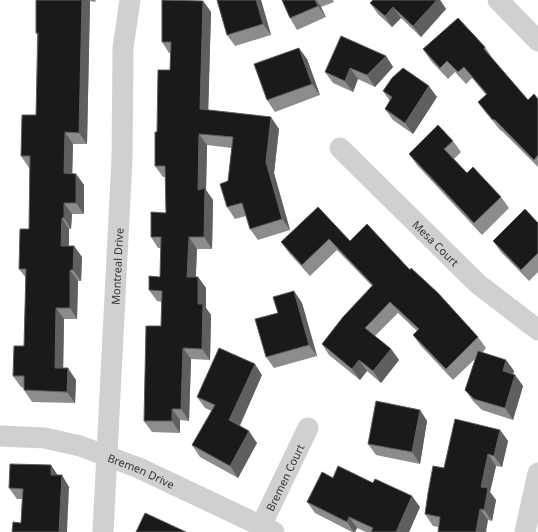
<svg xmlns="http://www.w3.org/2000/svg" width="538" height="532" viewBox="0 0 538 532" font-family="'Noto Sans',sans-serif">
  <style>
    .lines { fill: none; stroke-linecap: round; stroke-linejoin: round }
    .minor { stroke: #d0d0d0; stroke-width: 21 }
    .wall { fill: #8c8c8c }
    .shaded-wall { fill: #5f5f5f }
    .building { fill: #1a1a1a; stroke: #5f5f5f }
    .labels { text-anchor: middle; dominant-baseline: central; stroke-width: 4; stroke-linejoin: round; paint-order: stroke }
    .street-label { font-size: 11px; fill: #333; stroke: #fff }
  </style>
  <rect width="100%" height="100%" fill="#fff"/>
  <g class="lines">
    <g class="minor">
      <path d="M498 0 538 41"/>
      <path id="s1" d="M340 148 478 284 538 330"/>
      <path id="s2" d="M0 436 45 438 80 446 139 468 274 532"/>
      <path id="s3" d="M261 526 308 428"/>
      <path id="s4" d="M103 532 122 159 123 48 130 0"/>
      <path d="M525 532 538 473"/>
    </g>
  </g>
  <path class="wall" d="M36 0H96L95 2 90 1 87 144H73L72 174H76L84 185V214H72L71 229H69V246H74L82 257 81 281H78L77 319H64L63 368 76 380 75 403 32 402 24 390V388L21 387 13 376 24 346 26 278 19 269 29 229 30 168H29L21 156 36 115 37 35 36 33Z
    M217 0H261L271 35 235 46 227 35Z
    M282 0H333L334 2 321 7 326 17 297 30 290 18Z
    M373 0H440L446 9 421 37 401 18 392 27 378 14 370 3Z
    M203 1 211 12 208 110 279 129 274 173 290 230 258 240 250 229 246 216 235 219 227 207 228 181 232 148 207 145 206 190 213 200 212 249H197L196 277H198L206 288V308L211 315 210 360 191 359 189 421 180 420V433L152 432 144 421 161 326 162 302 157 301 149 290 160 277 161 248H158L151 237 166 213 165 177H163L155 166 157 132 170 70V53H169L162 42Z
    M485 47 493 59 528 100 538 99V167L502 131H501L486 113 478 102 486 95 472 78 466 84 455 72 448 79 431 61 423 49Z
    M386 56 393 67 375 87 358 79 353 92 333 83 325 72Z
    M307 59 320 95 275 112 267 100Z
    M383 91 437 97 413 134 393 120 385 109 390 101Z
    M453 141 461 152 454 159 467 173 501 197 509 208 482 235 417 165 409 154Z
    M318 207 350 241 410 270 478 337 486 348 482 353 506 360 514 371 513 374 515 375 523 386 513 420 482 410 473 401 465 390 475 359 453 380 421 346 413 335 417 331 398 313 375 336 391 349 399 360 381 383 367 371 360 380 329 355 322 344 372 286 337 250 310 276 289 253 281 242Z
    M538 223V272L529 281 501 252 493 241Z
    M294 291 302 303 317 356 274 368 266 357 278 313Z
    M262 375 240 426 257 443 238 478 200 457 192 445 212 411 205 408 197 397Z
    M420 410 427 421 420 464 376 455 368 444Z
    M500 430 508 441 502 467 496 466 490 492 496 500 492 521 488 520 439 527 433 526 425 514 444 468Z
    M58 475 69 487 21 523 22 499H17L9 488Z
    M333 478 420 507 409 532H366L357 528 355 532H352L315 513 307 502Z"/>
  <path class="shaded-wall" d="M82 0H89L90 1 87 144 79 133Z
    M256 0H261L271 35 263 24Z
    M315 0H316L321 7 326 17 318 6Z
    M437 0H440L446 9 421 37 413 26Z
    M203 1 211 12 208 120 200 109Z
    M393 7 401 18 392 27 385 16Z
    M299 48 307 59 320 95 312 84Z
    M386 56 393 67 375 87 367 75Z
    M350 68 358 79 353 92 345 81Z
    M429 86 437 97 413 134 405 123Z
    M271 117 279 129 274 173 290 230 282 219 266 162Z
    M65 132 73 144 72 185 64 173Z
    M199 134 207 145 206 190 213 200 212 249 204 237 198 190Z
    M76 174 84 185V214L76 203Z
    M64 203 72 214 71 229 64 218Z
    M62 218 69 229V257L61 246Z
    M189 237 197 249 195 288 187 277Z
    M74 246 82 257 81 281 73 270Z
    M70 270 78 281 77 319 70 308Z
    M198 277 206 288V308L211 315 210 360 202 349 198 304Z
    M294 291 302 303 317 356 309 345Z
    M56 308 64 319 63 379 55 368Z
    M183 348 191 359 189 421 181 409Z
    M391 349 399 360 381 383 373 371Z
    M359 360 367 371 360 380 352 369Z
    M506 360 514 371 511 382 503 371Z
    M255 364 262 375 237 431 229 420Z
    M68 368 76 380 75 403 67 392Z
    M515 375 523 386 513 420 505 408Z
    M172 409 180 420V433L172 421Z
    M420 410 427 421 420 464 412 452Z
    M500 430 508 441 502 467 494 456Z
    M249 431 257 443 238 478 230 466Z
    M488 454 496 466 490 492 496 500 492 521 484 510 481 487Z
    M51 465 59 477 51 475Z
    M62 475 69 487 67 532H59Z
    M412 496 420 507 409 532H396Z
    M480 509 488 520 486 532H476Z
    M349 517 357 528 355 532H354L347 522Z"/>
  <path class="building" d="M36 0H82L79 133 65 132 64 173 76 174V203H64V218H62L61 246H74L73 270H70V308H56L55 368H68L67 392 24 390V376H13L14 346H24L26 269H19L20 229H29L30 156H21L22 115H36L38 33H36Z
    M162 0 203 1 200 109 271 117 266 162 282 219 250 229 242 203 227 207 220 184 228 181 233 137 199 134 198 190 205 188 204 237H189L187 277H198V304H203L202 349 183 348 181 409H172V421H144L146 326H161L162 291 149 290V276L160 277 161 237H151V212L166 213 165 166H155V132H157L158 70H170L171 42H162Z
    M217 0H256L263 24 227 35Z
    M282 0H315L318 6 290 18Z
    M373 0H437L413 26 393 7 385 16 370 3Z
    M458 18 485 47 484 49 528 100 534 94 538 99V155L534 160 494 119 493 120 478 102 487 94 464 67 458 72 447 61 440 68 423 49Z
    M341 36 386 56 367 75 350 68 345 81 325 72Z
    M299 48 312 84 267 100 254 64Z
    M403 68 429 86 405 123 385 109 392 97 383 91 392 78Z
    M438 125 453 141 444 149 467 173 473 167 501 197 474 223 409 154Z
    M318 207 350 241 367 224 410 270 411 268 438 293 478 337 446 369 413 335 419 329 390 302 365 328 391 349 373 371 359 360 352 369 322 344 343 317 373 285 329 239 302 265 281 242Z
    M525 209 538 223V253L521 270 493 241Z
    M294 291 309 345 266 357 255 319 278 313 273 297Z
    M219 348 255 364 229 420 249 431 230 466 192 445 215 405 197 397Z
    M478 351 506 360 503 371 515 375 505 408 474 399 465 390Z
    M376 401 420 410 412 452 368 444Z
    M455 419 500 430 494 456 488 454 481 487 488 488 484 510 480 509 476 532H438L440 517 425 514 428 493 433 466 444 468Z
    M10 464 51 465V475H62L59 532H12L13 522 21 523 23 489 9 488Z
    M338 466 373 483 375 479 412 496 396 532H371L373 528 349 517 347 522 307 502 322 472 333 478Z
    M145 513 186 532H136Z"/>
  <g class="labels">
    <g class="street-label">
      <text stroke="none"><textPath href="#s1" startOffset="135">Mesa Court</textPath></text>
      <text stroke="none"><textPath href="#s4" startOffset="266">Montreal Drive</textPath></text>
      <text stroke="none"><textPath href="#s2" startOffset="147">Bremen Drive</textPath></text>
      <text stroke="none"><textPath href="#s3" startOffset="54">Bremen Court</textPath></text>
    </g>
  </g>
</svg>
